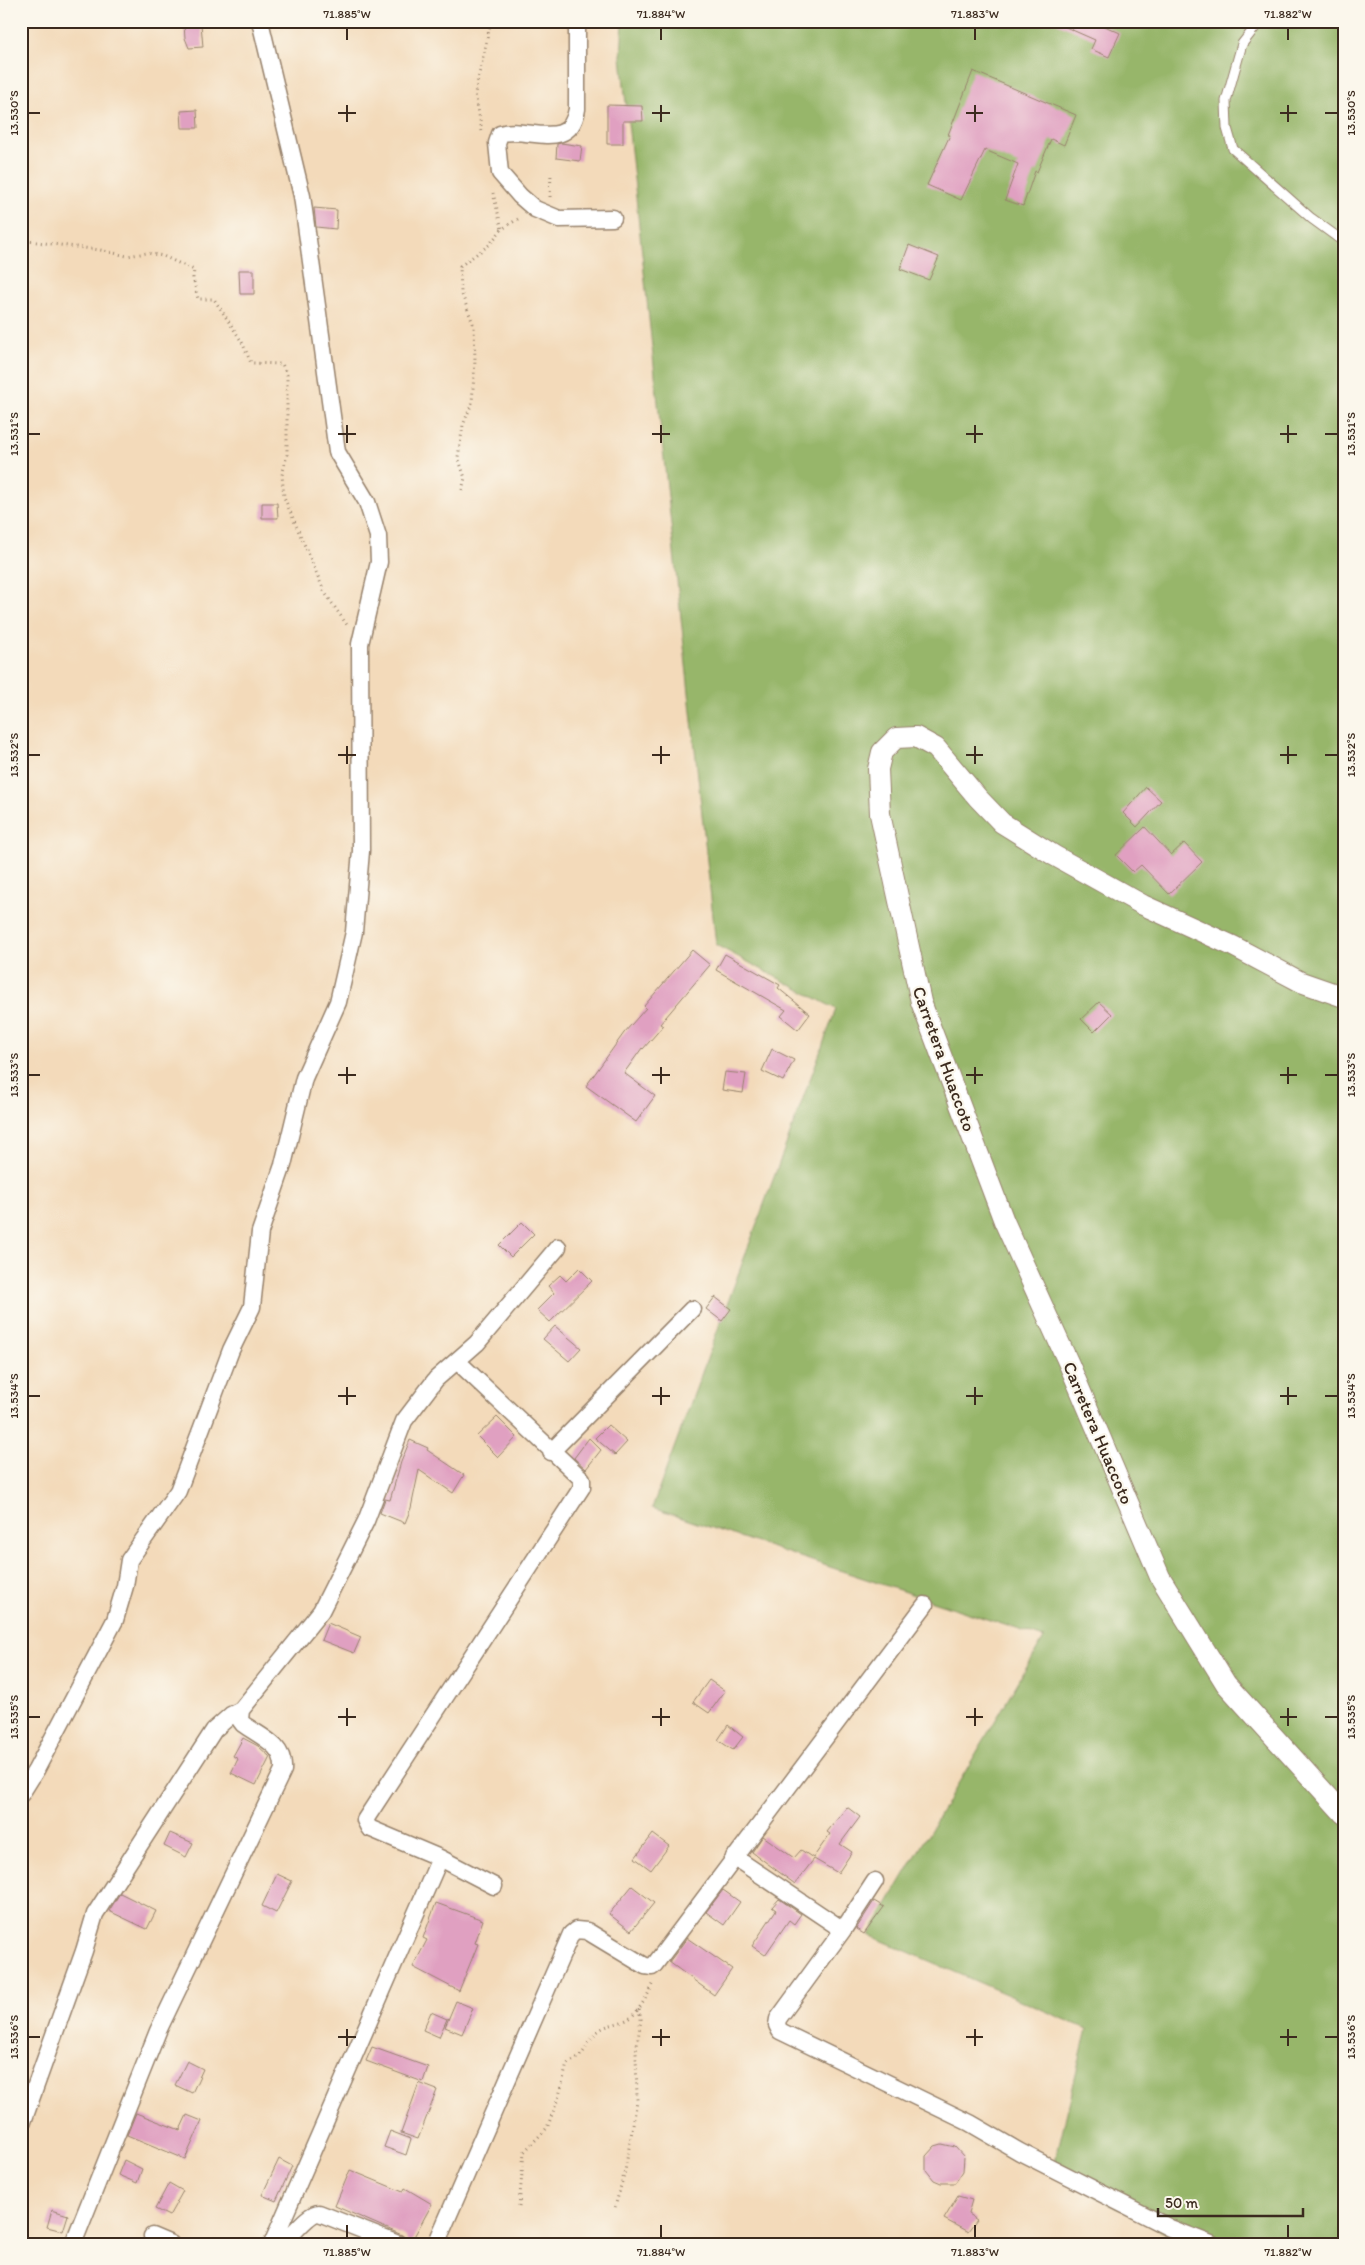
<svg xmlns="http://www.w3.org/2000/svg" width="1365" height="2265" viewBox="0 0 1365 2265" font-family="Itim,sans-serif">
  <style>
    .forest { fill: #97b66a; stroke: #697044 }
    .building { fill: #e0a0c1 }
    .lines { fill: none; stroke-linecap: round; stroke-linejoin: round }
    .service-casing { stroke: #97826c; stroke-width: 11 }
    .minor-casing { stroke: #97826c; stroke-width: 19 }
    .tertiary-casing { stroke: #97826c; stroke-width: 22 }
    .path { stroke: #97826c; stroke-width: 3; stroke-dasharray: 1 4; stroke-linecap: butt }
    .service { stroke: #fff; stroke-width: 9 }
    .minor { stroke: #fff; stroke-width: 16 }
    .tertiary { stroke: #fff; stroke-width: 20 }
    .ticks { fill: none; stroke: #3b2a1e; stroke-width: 2 }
    .labels { text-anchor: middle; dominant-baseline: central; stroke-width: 4.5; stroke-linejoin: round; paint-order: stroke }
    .street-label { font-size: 18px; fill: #3b2a1e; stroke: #fbf7ec }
    .neatline { fill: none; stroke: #3b2a1e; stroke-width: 2 }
    .ticks-label { font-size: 12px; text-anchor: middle; fill: #3b2a1e }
  </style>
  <rect width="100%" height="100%" fill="#fbf7ec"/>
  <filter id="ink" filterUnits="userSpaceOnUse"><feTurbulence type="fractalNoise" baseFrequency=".02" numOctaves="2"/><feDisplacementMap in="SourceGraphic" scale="10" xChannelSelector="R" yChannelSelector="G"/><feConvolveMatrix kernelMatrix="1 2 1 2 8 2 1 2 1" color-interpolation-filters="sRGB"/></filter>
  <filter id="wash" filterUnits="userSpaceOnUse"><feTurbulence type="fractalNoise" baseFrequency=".0096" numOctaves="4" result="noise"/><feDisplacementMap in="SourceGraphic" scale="20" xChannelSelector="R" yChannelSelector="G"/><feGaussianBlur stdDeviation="1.12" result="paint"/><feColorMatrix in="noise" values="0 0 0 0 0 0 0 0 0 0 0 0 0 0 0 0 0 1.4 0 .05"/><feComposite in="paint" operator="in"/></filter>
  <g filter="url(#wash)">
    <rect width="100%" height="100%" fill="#f3daba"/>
    <path class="forest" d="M623 21H1344V2244H1170L1173 2236 1052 2174 1087 2029 869 1935 1044 1638 652 1508 836 1009 716 945 621 57Z"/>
    <g id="blocks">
      <path class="building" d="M1052 21H1094L1120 33 1109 57 1091 49 1095 40Z
        M201 24 203 47 189 48 185 38 184 25Z
        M973 71 1076 115 1064 145 1051 139 1037 172 1035 171 1023 206 1005 200 1018 164 985 150 961 200 927 185 950 135H948Z
        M607 105 642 106 643 121H623V144H607Z
        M197 110 198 128H182L181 111Z
        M561 143 582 146 580 161 556 158 557 144Z
        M314 208 337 210 336 229 316 227Z
        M909 245 939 257 929 280 900 269Z
        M239 270H254V294H240Z
        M262 503H277L278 518H262Z
        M1146 787 1161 801 1137 827 1123 813Z
        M1145 827 1171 855 1184 843 1202 862 1169 894 1141 865 1133 872 1116 855Z
        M692 950 710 965 660 1024 663 1026 643 1049 642 1048 624 1073 655 1096 636 1122 586 1086 624 1033 646 1008 644 1006Z
        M725 954 780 985 778 988 810 1014 798 1030 781 1016 786 1010 716 970Z
        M1099 1002 1112 1014 1094 1032 1081 1019Z
        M772 1049 794 1060 783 1081 762 1071Z
        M725 1072 746 1074 743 1093 722 1090Z
        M522 1222 534 1234 511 1257 499 1245Z
        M579 1268 592 1281 550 1322 537 1310 554 1293 548 1286 560 1275 566 1281Z
        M715 1297 731 1309 722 1321 706 1309Z
        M555 1326 581 1348 569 1361 543 1339Z
        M497 1417 517 1437 498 1457 477 1436Z
        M608 1425 627 1442 615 1455 595 1438Z
        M589 1438 601 1450 586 1469 574 1458Z
        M410 1440 428 1448 427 1450 464 1475 453 1493 419 1470 411 1508 405 1523 380 1513 385 1499 390 1500 401 1462Z
        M328 1623 361 1637 354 1653 321 1640Z
        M709 1680 725 1691 709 1713 693 1702Z
        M728 1725 743 1737 733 1750 718 1740Z
        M243 1738 258 1746 270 1757 256 1785 231 1773 238 1759 233 1756Z
        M847 1807 860 1817 840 1844 852 1852 838 1873 814 1859 795 1884 752 1852 763 1836 794 1858 801 1850 813 1858 830 1834 827 1832Z
        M170 1833 193 1843 186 1857 164 1846Z
        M653 1834 669 1846 651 1870 635 1858Z
        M277 1874 292 1881 276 1913 262 1906Z
        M632 1886 654 1903 631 1931 609 1914Z
        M723 1890 740 1902 724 1925 706 1912Z
        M120 1893 156 1911 147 1929 109 1911Z
        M779 1899 801 1914 794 1924 789 1920 765 1955 752 1946 776 1910 772 1907Z
        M874 1901 884 1907 864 1934 856 1929Z
        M436 1903 483 1920 475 1943 478 1944 459 1991 413 1967 427 1940 423 1938Z
        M687 1938 732 1969 714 1995 669 1962Z
        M456 2001 473 2008 462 2034 445 2027Z
        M431 2012 447 2019 439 2037 423 2030Z
        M372 2047 428 2067 423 2082 366 2061Z
        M187 2061 203 2069 192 2093 175 2085Z
        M419 2083 437 2090 418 2139 401 2133Z
        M136 2113 180 2130 187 2115 202 2121 185 2159 127 2135Z
        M390 2131 411 2139 406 2155 384 2147Z
        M942 2144 955 2147 964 2157 963 2171 955 2183H941L934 2180 926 2170V2156L935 2146Z
        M279 2159 292 2166 276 2201 262 2195Z
        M124 2160 142 2169 137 2183 118 2175Z
        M350 2170 403 2192 405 2188 432 2204 410 2244H408L406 2238 402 2235 335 2206Z
        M169 2183 183 2191 169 2216 155 2209Z
        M958 2196 972 2200 968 2214 977 2220 968 2232 944 2219Z
        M52 2210 68 2215 63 2231 47 2227Z"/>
    </g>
  </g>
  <g filter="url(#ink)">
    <use href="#blocks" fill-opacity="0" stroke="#97826c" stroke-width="1"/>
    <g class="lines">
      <defs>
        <path id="service" d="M1260 21 1242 44 1226 101 1227 128 1233 149 1311 218 1344 242"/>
        <path id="minor" d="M577 21V109C570 154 526 125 500 134L497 143 500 173 520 196 535 209 559 219 613 218
          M457 1361 582 1479V1487L365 1820 369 1828 440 1858 494 1886
          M551 1452 692 1309
          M21 1794 36 1770 115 1620 125 1586 129 1560 178 1491 231 1350 252 1307 260 1232 283 1165 304 1078 338 1002 354 932 361 851 360 644 379 562 378 536 367 502 337 452 302 196 260 21
          M734 1857 843 1930
          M875 1881 843 1930 778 2019 777 2025 780 2031 970 2123 1020 2152 1170 2228 1211 2244
          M21 2127 84 1951 95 1914 214 1730 231 1715 241 1710
          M152 2236 171 2244
          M73 2244 158 2031 283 1770C285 1745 261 1737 243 1724L240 1720 241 1710 321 1611 366 1521 404 1421 436 1379 477 1343 558 1247
          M272 2244 440 1858
          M282 2244C292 2236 308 2213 319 2213L398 2244
          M436 2244 571 1934 576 1930 587 1931 645 1966 652 1967 655 1964 925 1605"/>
        <path id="tertiary" d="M1344 997 1301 982 1233 946 1143 905 1055 856 1002 823 978 798 936 748 916 737 896 738 882 752 878 769 880 814 921 1002 1004 1221 1069 1364 1160 1577 1226 1684 1344 1814"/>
      </defs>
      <use href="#service" class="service-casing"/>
      <use href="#minor" class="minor-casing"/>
      <use href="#tertiary" class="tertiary-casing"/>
      <path class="path" d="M482 131 475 93 491 21
        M493 193 502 229 521 217
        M550 197 551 174
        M21 240 100 250 127 256 147 253 163 256 194 270 193 278 198 299H214L242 342 251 363 282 364 287 375V455L282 475 284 497 325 593 347 625
        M462 490 465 478 458 457 463 425 472 403 475 361 474 326 461 292 460 266 489 245 502 229
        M519 2206 524 2152 547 2128 559 2096 567 2064C590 2052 581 2049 595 2034 605 2023 620 2025 630 2018 640 2010 648 1994 654 1983
        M615 2207 625 2171 637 2101 636 2052 641 2019 639 2008"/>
      <use href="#service" class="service"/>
      <use href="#minor" class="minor"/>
      <use href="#tertiary" class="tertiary"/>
    </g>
  </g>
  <path class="ticks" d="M347 28V40M661 28V40M975 28V40M1288 28V40M347 105V122M661 105V122M975 105V122M1288 105V122M28 113H40M338 113H356M652 113H670M966 113H983M1280 113H1297M1325 113H1338M347 425V443M661 425V443M975 425V443M1288 425V443M28 434H40M338 434H356M652 434H670M966 434H983M1280 434H1297M1325 434H1338M347 746V764M661 746V764M975 746V764M1288 746V764M28 755H40M338 755H356M652 755H670M966 755H983M1280 755H1297M1325 755H1338M347 1067V1084M661 1067V1084M975 1067V1084M1288 1067V1084M28 1075H40M338 1075H356M652 1075H670M966 1075H983M1280 1075H1297M1325 1075H1338M347 1387V1405M661 1387V1405M975 1387V1405M1288 1387V1405M28 1396H40M338 1396H356M652 1396H670M966 1396H983M1280 1396H1297M1325 1396H1338M347 1708V1726M661 1708V1726M975 1708V1726M1288 1708V1726M28 1717H40M338 1717H356M652 1717H670M966 1717H983M1280 1717H1297M1325 1717H1338M347 2029V2046M661 2029V2046M975 2029V2046M1288 2029V2046M28 2037H40M338 2037H356M652 2037H670M966 2037H983M1280 2037H1297M1325 2037H1338M347 2225V2238M661 2225V2238M975 2225V2238M1288 2225V2238"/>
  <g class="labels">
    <g class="street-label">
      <text transform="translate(944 1059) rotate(70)">Carretera Huaccoto</text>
      <text transform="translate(1098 1433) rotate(67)">Carretera Huaccoto</text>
    </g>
  </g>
  <rect width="1365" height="2265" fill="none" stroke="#fbf7ec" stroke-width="55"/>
  <path d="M1158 2208v8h145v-8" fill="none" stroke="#3b2a1e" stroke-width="2.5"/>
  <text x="1165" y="2208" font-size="15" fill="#3b2a1e" stroke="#fbf7ec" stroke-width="4" paint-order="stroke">50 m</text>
  <rect x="28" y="28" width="1310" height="2210" class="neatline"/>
  <g class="ticks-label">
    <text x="347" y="18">71.885°W</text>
    <text x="661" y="18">71.884°W</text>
    <text x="975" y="18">71.883°W</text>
    <text x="1288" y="18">71.882°W</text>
    <text transform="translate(14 113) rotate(-90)" y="4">13.530°S</text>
    <text transform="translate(1351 113) rotate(-90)" y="4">13.530°S</text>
    <text transform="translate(14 434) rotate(-90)" y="4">13.531°S</text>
    <text transform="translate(1351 434) rotate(-90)" y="4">13.531°S</text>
    <text transform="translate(14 755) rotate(-90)" y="4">13.532°S</text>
    <text transform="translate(1351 755) rotate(-90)" y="4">13.532°S</text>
    <text transform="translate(14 1075) rotate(-90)" y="4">13.533°S</text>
    <text transform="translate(1351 1075) rotate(-90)" y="4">13.533°S</text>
    <text transform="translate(14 1396) rotate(-90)" y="4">13.534°S</text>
    <text transform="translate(1351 1396) rotate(-90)" y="4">13.534°S</text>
    <text transform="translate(14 1717) rotate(-90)" y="4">13.535°S</text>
    <text transform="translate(1351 1717) rotate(-90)" y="4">13.535°S</text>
    <text transform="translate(14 2037) rotate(-90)" y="4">13.536°S</text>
    <text transform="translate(1351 2037) rotate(-90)" y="4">13.536°S</text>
    <text x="347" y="2256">71.885°W</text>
    <text x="661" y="2256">71.884°W</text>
    <text x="975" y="2256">71.883°W</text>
    <text x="1288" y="2256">71.882°W</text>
  </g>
</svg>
